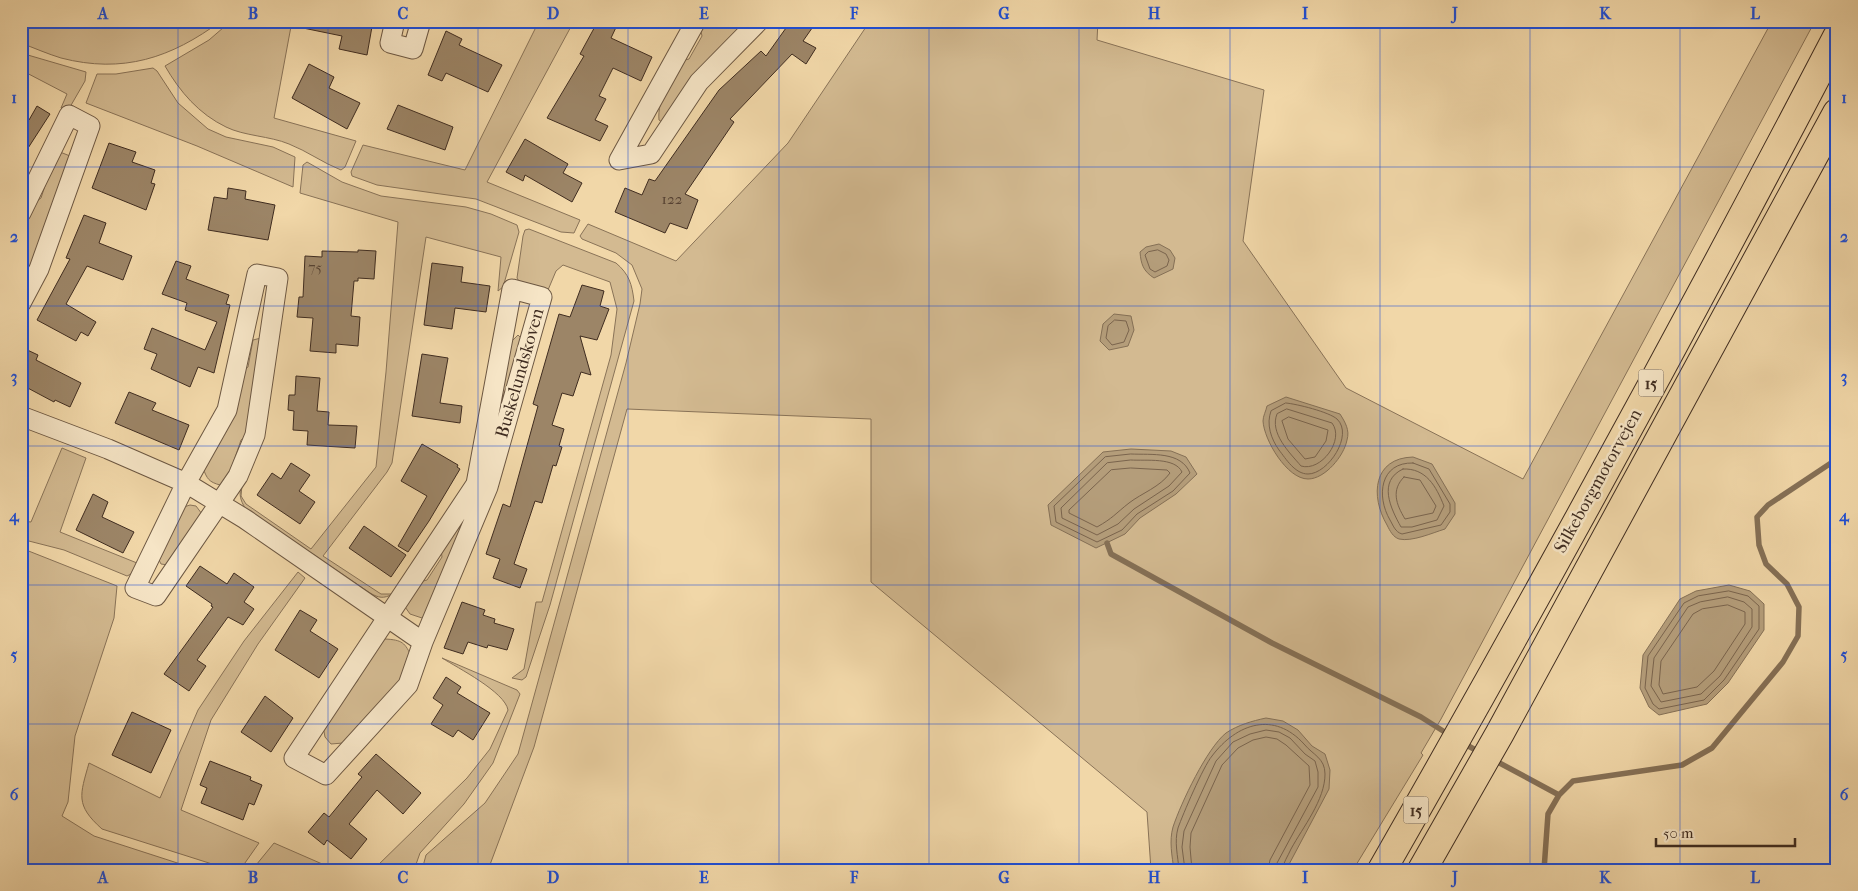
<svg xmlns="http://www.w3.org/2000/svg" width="1858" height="891" viewBox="0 0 1858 891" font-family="'IM FELL French Canon',serif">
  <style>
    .green { fill: #d3ba91; stroke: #897358 }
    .water { fill: #b49d7a; stroke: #857056 }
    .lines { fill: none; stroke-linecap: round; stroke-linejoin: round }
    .shore { stroke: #7a644d; stroke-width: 1 }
    .stream { stroke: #857056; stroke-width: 5.5 }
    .building { fill: #9c8567; stroke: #3f2c20 }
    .street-casing { stroke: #6c5742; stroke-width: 21 }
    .highway-casing { stroke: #3f2c20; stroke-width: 30 }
    .street { stroke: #f6e5c6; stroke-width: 19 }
    .highway { stroke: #f1d7a8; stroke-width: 28 }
    .grid { fill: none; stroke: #1d4ed8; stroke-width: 1; stroke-opacity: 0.55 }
    .labels { text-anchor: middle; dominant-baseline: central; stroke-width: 5; stroke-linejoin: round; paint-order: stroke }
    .number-label { font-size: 15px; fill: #564232 }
    .shield { fill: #f6e5c6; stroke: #766452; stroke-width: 1 }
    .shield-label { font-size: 16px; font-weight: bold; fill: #3f2c20 }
    .street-label { font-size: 18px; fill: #3f2c20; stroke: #f6e5c6 }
    .neatline { fill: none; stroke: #1d4ed8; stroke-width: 2 }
    .grid-label { font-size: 16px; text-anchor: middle; font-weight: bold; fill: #1d4ed8 }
  </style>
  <rect width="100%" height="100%" fill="#f1d7a8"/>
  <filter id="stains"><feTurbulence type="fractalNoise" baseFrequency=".004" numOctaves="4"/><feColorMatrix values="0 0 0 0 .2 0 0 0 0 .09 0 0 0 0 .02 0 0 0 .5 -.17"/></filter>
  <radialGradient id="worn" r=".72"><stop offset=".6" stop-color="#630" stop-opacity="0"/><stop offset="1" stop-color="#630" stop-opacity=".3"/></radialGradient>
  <path class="green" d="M21 21H221C171 58 123 74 61 58 48 54 34 48 21 43Z
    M231 21H292L274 118 356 141 345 167 341 170C323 163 307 151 289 144 270 136 244 136 226 127 199 114 180 92 165 66L209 40Z
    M539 21H574L487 182 580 220 574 233 561 232 476 199 377 185 352 176 351 172 363 145 465 170Z
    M703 21H754L665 124 659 120C657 99 671 80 680 61L689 59 702 36 700 27Z
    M870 21H1098L1097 40 1264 90 1243 241 1346 388 1523 479 1772 21H1815L1441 719 1421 753 1423 755 1353 870H1151L1147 812 871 582V419L627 409 534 747 488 870H422L426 855 485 803 518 754 626 363 640 304 642 289 632 265 616 253 582 239 580 236 588 224 676 261 788 143Z
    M21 53 86 72 85 81 70 107 61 108 67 94 21 70Z
    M153 68 157 71 178 103 208 129 226 137 273 147 295 157 293 187 197 146 86 103 97 74H116Z
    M60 152 70 156 45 239 21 285V231L33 204 41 198 54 158Z
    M307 162 342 182 381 196 466 207 491 214 517 225 519 232 503 287 498 291 501 257 426 237 392 463 387 472 323 556 381 594H393C383 599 379 598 370 593L245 508C241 501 238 494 242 485L241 496 246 504 311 549 376 467 386 372 398 222 300 193 303 165Z
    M529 229 616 263C629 274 632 284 634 301L550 605 526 677 522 680 512 678 524 669 536 602H542L611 355 617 309 610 282 563 265 556 271 548 290 520 283 517 278 523 236 525 230Z
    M518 335 522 339 515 383 506 388 498 415 503 421 488 454 509 344Z
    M265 337 250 433 241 440 227 481 220 485C209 482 207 479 203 468L241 372 248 367 253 340Z
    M62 448 86 458 60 532 137 563 131 574 127 576 64 550 21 539V521L31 522Z
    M190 505 196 506 202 514 168 565 161 564 158 558 184 507Z
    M473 505 433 605 422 618 410 614 403 604 419 582 427 580 442 557 441 549Z
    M21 548 117 586 114 618 75 736 68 802 62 816 94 836 199 870H21Z
    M298 572 305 578 258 644 211 720 181 810 259 843 240 870H231L102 829C75 805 80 795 89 763L160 798 198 710 244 641Z
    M385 639C402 640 405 642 412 658L408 672 343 743 331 744 325 737 323 726 358 680C356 664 372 647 385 639Z
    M442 658 517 690 520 694 493 763 464 804 420 853 414 870H373L467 778 490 749 508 710C505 692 458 668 442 658Z
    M274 843 336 870H252Z"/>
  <path class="water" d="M1159 244 1170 250 1175 258 1173 269 1154 278C1143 271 1141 264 1140 252L1146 247Z
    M1114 314 1131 316 1134 330 1128 346 1109 350 1100 341 1103 324Z
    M1286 397 1340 414C1345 422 1350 430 1347 440 1344 456 1325 479 1308 479 1287 479 1264 440 1263 421 1263 416 1266 411 1267 406Z
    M1131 449 1171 451 1186 457 1197 474 1176 494 1140 518 1125 534 1096 548 1051 525 1048 505 1103 452Z
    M1413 457 1432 464 1455 503V514L1445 529C1432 533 1412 542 1399 539 1393 537 1390 531 1387 525 1370 496 1373 458 1413 457Z
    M1729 585 1750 591 1764 604V630L1728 683 1707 704 1659 715 1649 707 1640 688 1643 655 1680 599 1696 591Z
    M1266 718 1283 721 1298 730 1312 746 1325 754 1330 770 1329 789 1286 870H1174C1172 856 1169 841 1173 827 1181 803 1207 748 1226 733 1238 725 1252 721 1266 718Z"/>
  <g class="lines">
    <path class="shore" d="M1158 250 1166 254 1169 260 1167 266 1155 272 1150 269 1145 255 1148 252Z
      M1115 320 1126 321 1129 330 1124 342 1112 345 1106 338 1108 326Z
      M1286 403C1297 404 1329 412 1337 419 1354 435 1328 474 1308 474 1295 474 1286 459 1279 450 1271 439 1266 424 1271 411Z
      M1287 409 1332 423C1345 440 1321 472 1301 466 1290 453 1269 433 1277 414Z
      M1289 417 1328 430 1326 441 1315 457 1305 459 1288 439 1282 421Z
      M1131 454C1152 455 1181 451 1190 473L1173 491 1137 514 1122 530 1097 542 1056 522 1054 506 1105 457Z
      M1131 460C1146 461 1175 457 1182 472L1169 486 1134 509 1118 524 1097 535 1062 518 1061 508 1107 463Z
      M1413 463 1429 469 1450 504V512L1441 525 1402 534C1395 532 1393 525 1390 520 1376 496 1380 462 1413 463Z
      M1131 468 1167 470 1170 473C1160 487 1142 493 1129 503 1115 514 1113 518 1097 527L1069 513V510L1111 470Z
      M1403 469C1426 468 1436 486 1444 506L1437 520 1412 527H1401C1391 509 1377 481 1403 469Z
      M1404 477 1420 480 1436 506 1433 513 1405 519C1396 504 1391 490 1404 477Z
      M1729 591 1748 596 1759 606V629L1724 680 1704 700 1659 709 1653 704 1645 688 1648 656 1684 603 1698 596Z
      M1728 597 1744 602 1752 609V627L1720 676 1701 694 1661 702 1651 686 1654 658 1688 607 1700 602Z
      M1728 605 1745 612V624L1714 671 1697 687 1663 694 1659 685 1661 661 1693 614 1702 609Z
      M1179 870C1178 856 1174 842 1178 828 1183 814 1203 767 1212 756 1237 723 1274 711 1304 744 1313 755 1325 758 1325 774 1325 800 1303 827 1291 849 1288 856 1283 863 1282 870
      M1185 870 1182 847 1184 831 1216 761 1233 742 1250 734 1266 730 1279 732 1290 738 1305 754 1315 761 1318 772V787L1277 863 1276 870
      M1192 870 1190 847 1191 833 1222 765 1238 748 1253 740 1266 737 1277 739 1286 745 1309 766 1310 785 1270 860 1268 870"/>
    <path class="stream" d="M1107 543 1111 554 1272 643 1421 717 1451 736
      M1463 743 1481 753
      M1494 760 1559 795 1573 781 1682 765 1712 748 1783 662 1798 636 1799 607 1787 584 1766 564 1759 545 1757 517 1768 505 1837 459
      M1544 870 1548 814 1559 795"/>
  </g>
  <path class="building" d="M304 21H373L367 55 339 49 342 36 303 28Z
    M598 21H619L611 38 652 57 641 81 613 68 599 96 606 99 595 120 608 126 600 141 547 118 584 56 580 54Z
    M791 21H817L803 41 816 48 806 64 792 54 730 119 734 122 685 194 698 200 687 229 670 223 665 233 615 212 625 188 642 195 649 179 655 181 719 90 761 51 766 56Z
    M446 31 462 39 459 45 502 65 488 92 446 73 442 81 428 75Z
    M309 64 334 77 329 88 360 103 347 129 292 98Z
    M398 105 453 127 445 150 387 129Z
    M37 106 50 114 21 159V115L29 120Z
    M525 139 568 164 563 173 582 183 572 202 525 175 523 181 506 172Z
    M109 143 136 152 132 162 155 170 151 183 155 184 146 210 92 188Z
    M228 188 246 191 245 199 275 205 268 240 208 230 214 197 227 199Z
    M84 215 106 223 99 243 132 256 123 280 87 266 66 304 96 322 88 336 81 332 76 341 37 320 70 259 66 258Z
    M358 250 376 251 374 279 358 278V281H354L351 316 360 317 358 346 336 344V353L310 351 313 318 297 317 299 297H303L305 256 322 257V251L358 252Z
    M176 261 191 266 186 279 229 295 226 304 230 305 214 373 198 367 190 387 151 369 157 354 144 349 152 328 205 350 217 322 185 310 187 303 162 294Z
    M432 263 463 267 461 282 490 286 486 312 455 308 452 329 424 325Z
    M582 285 604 291 600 306 609 309 597 340 580 336 591 375 581 372 573 396 562 393 552 425 564 429 559 446 562 447 556 466 553 465 542 503 535 501 514 564 527 569 520 588 493 578 500 559 486 554 503 504 510 507 538 406 533 404 559 314 570 317Z
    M21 347 38 355 36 360 81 383 70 407 55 400 54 402 24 386 21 391Z
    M422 354 448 358 440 403 462 406 460 423 412 416Z
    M296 376 320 378 317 411 329 412 328 425 357 426 355 448 307 445 308 431 293 430 294 411 288 410 289 395H295Z
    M129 392 156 403 152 410 189 425 179 450 115 423Z
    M422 444 458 465 457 467 460 469 429 521 408 552 398 546 427 496 401 481Z
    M291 463 310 475 299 491 315 502 300 524 257 495 272 473 281 479Z
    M93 494 108 502 102 517 134 532 123 553 76 530Z
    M364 526 406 555 391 577 349 548Z
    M200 566 227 584 234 573 254 587 244 602 254 609 243 625 228 617 197 660 206 666 189 691 164 674 213 607 211 606 212 604 186 586Z
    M462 602 485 610 483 615 495 619 494 623 514 629 507 650 488 645 487 648 468 642 463 654 444 648Z
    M300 610 317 620 310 631 338 649 319 678 275 650Z
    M446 677 461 687 457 693 490 713 473 740 458 730 453 737 431 724 443 705 433 698Z
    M265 696 293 718 271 752 241 732Z
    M132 712 171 730 151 773 112 755Z
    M376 754 421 793 403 814 377 790 349 824 367 839 351 859 327 840 324 845 308 832 324 813 329 817 362 777 358 774Z
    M210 761 251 777 250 780 262 785 254 805 249 803 243 820 201 803 207 788 200 785Z"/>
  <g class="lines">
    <defs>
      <path id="street" d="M395 21 390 43 413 49 421 21
        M696 21 619 160 651 154 699 82 759 21
        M21 213 69 115 90 126 39 269 21 303
        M257 274 278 278 255 435 238 476 156 596 135 588 186 483 227 410Z
        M512 289 542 297 488 487 423 642 408 685 326 775 294 758 476 484Z
        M21 416 108 449 186 483 245 519 423 642"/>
      <path id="highway" d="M1382 870C1539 595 1691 317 1837 37
        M1422 870 1500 733 1837 113"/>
    </defs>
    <use href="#street" class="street-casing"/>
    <use href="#highway" class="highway-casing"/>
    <use href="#street" class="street"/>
    <use href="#highway" class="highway"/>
  </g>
  <path class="grid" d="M178 21V870M328 21V870M478 21V870M628 21V870M779 21V870M929 21V870M1079 21V870M1230 21V870M1380 21V870M1530 21V870M1680 21V870M21 167H1837M21 306H1837M21 446H1837M21 585H1837M21 724H1837"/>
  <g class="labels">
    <g class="number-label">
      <text x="672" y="199">122</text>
      <text x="315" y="267">75</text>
    </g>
    <g class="shield">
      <rect x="1638.5" y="369.5" width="25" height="27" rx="4"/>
      <rect x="1403.5" y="796.5" width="25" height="27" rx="4"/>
    </g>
    <g class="shield-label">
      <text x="1651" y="383">15</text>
      <text x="1416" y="810">15</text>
    </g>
    <g class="street-label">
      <text transform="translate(520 373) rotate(-74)">Buskelundskoven</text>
      <text transform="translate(1598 481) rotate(-61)">Silkeborgmotorvejen</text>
    </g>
  </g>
  <rect width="1858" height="891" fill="none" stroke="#f1d7a8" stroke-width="55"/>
  <path d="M1656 838v8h139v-8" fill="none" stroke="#3f2c20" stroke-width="2.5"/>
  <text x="1663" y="838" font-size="15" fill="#3f2c20" stroke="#f6e5c6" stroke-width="4" paint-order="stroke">50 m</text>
  <rect x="28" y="28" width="1802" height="836" class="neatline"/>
  <g class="grid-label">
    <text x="103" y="19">A</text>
    <text x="253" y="19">B</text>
    <text x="403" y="19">C</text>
    <text x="553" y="19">D</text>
    <text x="704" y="19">E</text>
    <text x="854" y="19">F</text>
    <text x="1004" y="19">G</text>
    <text x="1154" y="19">H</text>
    <text x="1305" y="19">I</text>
    <text x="1455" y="19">J</text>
    <text x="1605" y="19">K</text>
    <text x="1755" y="19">L</text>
    <text x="14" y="103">1</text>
    <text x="1844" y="103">1</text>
    <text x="14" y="242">2</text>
    <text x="1844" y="242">2</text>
    <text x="14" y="382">3</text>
    <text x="1844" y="382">3</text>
    <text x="14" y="521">4</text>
    <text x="1844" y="521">4</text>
    <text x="14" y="660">5</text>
    <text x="1844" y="660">5</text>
    <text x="14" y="800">6</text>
    <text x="1844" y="800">6</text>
    <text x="103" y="883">A</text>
    <text x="253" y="883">B</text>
    <text x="403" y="883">C</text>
    <text x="553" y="883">D</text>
    <text x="704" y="883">E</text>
    <text x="854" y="883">F</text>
    <text x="1004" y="883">G</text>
    <text x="1154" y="883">H</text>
    <text x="1305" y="883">I</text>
    <text x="1455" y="883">J</text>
    <text x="1605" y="883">K</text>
    <text x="1755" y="883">L</text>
  </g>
  <rect width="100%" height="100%" filter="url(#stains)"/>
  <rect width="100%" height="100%" fill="url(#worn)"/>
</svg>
